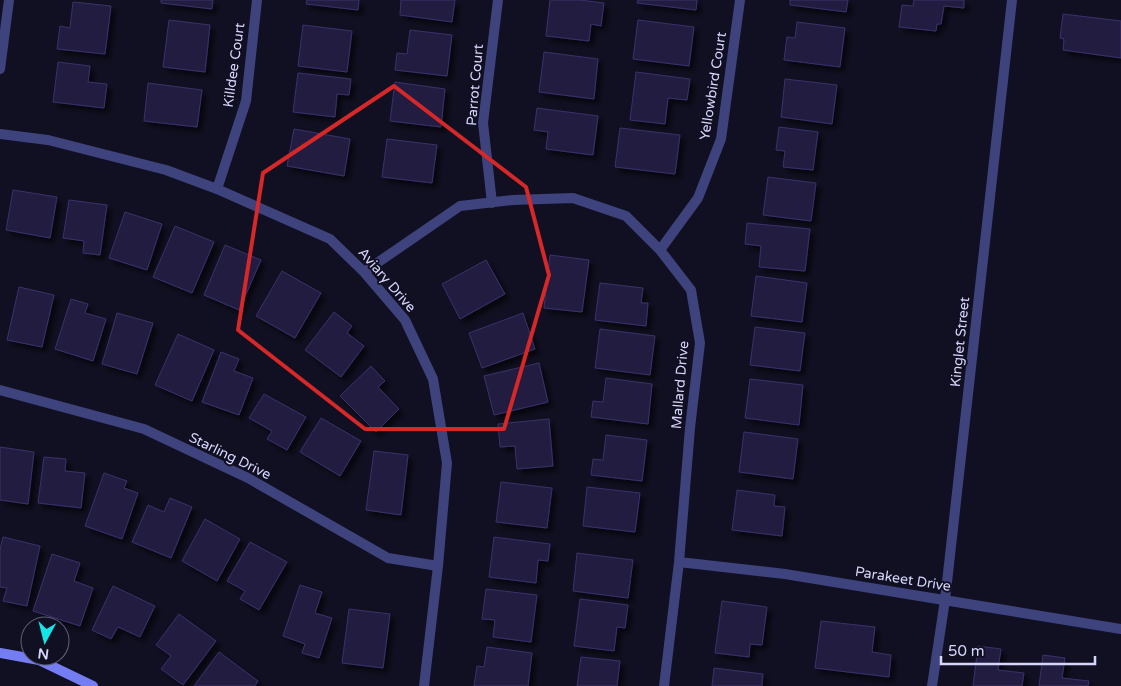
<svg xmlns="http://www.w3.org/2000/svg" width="1121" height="686" viewBox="0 0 1121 686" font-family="'Varela Round',sans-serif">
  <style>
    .building { fill: #221e41; stroke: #38326b; filter: url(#shadow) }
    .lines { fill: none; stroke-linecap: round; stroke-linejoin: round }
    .street { stroke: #3f437d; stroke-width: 10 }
    .secondary { stroke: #757df2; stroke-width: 10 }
    .marked { fill: none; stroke: #d62828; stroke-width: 4; stroke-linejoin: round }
    .labels { text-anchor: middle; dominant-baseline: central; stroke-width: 4; stroke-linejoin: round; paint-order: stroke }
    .street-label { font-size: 14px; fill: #d6d5fb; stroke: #111022 }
  </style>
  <defs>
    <filter id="shadow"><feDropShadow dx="4.5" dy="4.5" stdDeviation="2.5" flood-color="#0009"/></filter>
  </defs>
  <rect width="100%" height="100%" fill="#111022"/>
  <path class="building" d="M161 0H213L212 9 161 3Z
    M307 0H359L358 10 306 4Z
    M401 0H455L452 22 400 15Z
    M550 0H580L604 3 601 26 591 24 589 41 546 36Z
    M638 0H697L696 10 637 3Z
    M790 0H848L846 12 790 5Z
    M914 0H964V8L944 6 941 24H937L936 31 899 27 902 5 913 6Z
    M73 2 111 6 105 54 57 49 60 26 70 28Z
    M1063 14 1121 21V58L1063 50 1064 39 1060 38Z
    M169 20 210 25 205 72 163 67Z
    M638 20 694 27 689 66 633 59Z
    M797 22 845 28 840 67 784 60 787 37 795 38Z
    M303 25 352 31 347 72 298 66Z
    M410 30 452 35 447 76 395 70 397 53 407 54Z
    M544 52 598 59 594 99 539 92Z
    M58 62 90 66 88 82 107 84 104 108 53 102Z
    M636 72 690 79 687 100 668 98 665 124 630 120Z
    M298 73 351 79 349 95 337 94 335 117 293 112Z
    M785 79 837 85 832 124 781 117Z
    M395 82 445 89 441 127 390 121Z
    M148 83 202 90 197 127 144 121Z
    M537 108 598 116 593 155 546 149 548 132 534 130Z
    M779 127 818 132 813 170 783 167 785 151 776 150Z
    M620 128 680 135 675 174 615 167Z
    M294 129 350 139 344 176 287 166Z
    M387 139 437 145 432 183 382 177Z
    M768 177 816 183 811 221 763 215Z
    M13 190 57 197 50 238 6 230Z
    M69 200 107 205 100 255 83 253 84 241 63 238Z
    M125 212 162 224 147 270 109 258Z
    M747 223 810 229 805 271 759 267 761 246 745 244Z
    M175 226 214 242 192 293 153 277Z
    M225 245 261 260 239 310 204 295Z
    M550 255 589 260 582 312 544 308Z
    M486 260 505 294 460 319 442 284Z
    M282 271 321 293 295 338 256 316Z
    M756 276 807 283 802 322 751 316Z
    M600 283 643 288 641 303H648L646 326 595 320Z
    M19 287 54 295 42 347 7 340Z
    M71 299 88 304 85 313 106 319 93 361 55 349Z
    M334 312 352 326 347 333 364 346 341 377 305 350Z
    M117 313 153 323 137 374 102 364Z
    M523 313 535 349 482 368 469 333Z
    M755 327 805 333 800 371 750 365Z
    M600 329 655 336 650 375 595 368Z
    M178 334 214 350 192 401 155 385Z
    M221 352 239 359 234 371 253 378 239 415 202 402Z
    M539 363 548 402 494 415 484 376Z
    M371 366 385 381 378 387 399 409 376 432 340 396Z
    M606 378 652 384 648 424 591 417 593 401 603 402Z
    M750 379 803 385 799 425 745 418Z
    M264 394 306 417 287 450 267 439 272 431 249 418Z
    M321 418 361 441 340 476 300 452Z
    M549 419 553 466 517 469 515 446 500 447 498 424Z
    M744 432 798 439 793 479 739 472Z
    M606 435 647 440 642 481 591 475 593 459 603 460Z
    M0 447 34 452 28 504 0 500Z
    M374 451 408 455 401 515 366 510Z
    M44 457 66 459 65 471 85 473 81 508 38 503Z
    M104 473 127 481 124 488 138 493 122 539 85 526Z
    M501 482 552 488 547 528 496 522Z
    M587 487 640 493 635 532 583 526Z
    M737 490 775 495 774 506 785 507 782 536 732 530Z
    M170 498 192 507 171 558 132 542 148 505 164 512Z
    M205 519 240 539 217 581 182 561Z
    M3 537 40 546 27 606 3 601 7 588 0 587V549Z
    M494 537 550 544 548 561 538 560 536 583 489 577Z
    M250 542 287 562 259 610 240 599 245 591 227 581Z
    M577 553 633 560 628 598 573 591Z
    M52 554 80 563 74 581 93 588 80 626 33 611Z
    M300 585 322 592 315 613 332 618 319 658 302 653 305 644 283 636Z
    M113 586 155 606 140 637 118 627 111 639 92 630Z
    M486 589 537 595 531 642 493 637 495 620 482 619Z
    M580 599 628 605 625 628 617 627 614 651 574 646Z
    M722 601 767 607 762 645 750 644 749 657 715 653Z
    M349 609 390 614 383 668 342 663Z
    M179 614 216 641 183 685 161 669 171 656 156 645Z
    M821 621 875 627 872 652 891 655 889 677 815 668Z
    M978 646 1001 649 998 670 1024 673 1022 686H973Z
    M487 647 532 653 528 686H474L477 666 484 667Z
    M219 652 258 681 255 686H194Z
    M1043 655 1065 658 1062 678 1089 681 1088 686H1039Z
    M581 657 620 661 617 686H577Z
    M714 668 763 674 762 686H712Z"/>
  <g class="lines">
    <path class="street" d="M0 69 9 0
      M0 134 48 140 166 170 217 189 330 239 364 272 405 320 433 379 447 463 438 566 424 686
      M217 189 246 101 257 0
      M492 203 483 123 498 0
      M660 250 698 198 721 139 740 0
      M364 272 460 206 513 200 573 198 626 216 660 250 691 290 700 343 690 428 679 562 664 686
      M0 390 144 429 248 478 388 558 438 566
      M679 562 785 574 1121 629
      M932 686 945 600 1012 0"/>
    <path class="secondary" d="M0 653 39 660 93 686"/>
  </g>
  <path class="marked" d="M394 86 526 187 549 275 504 429H365L238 330 263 173Z"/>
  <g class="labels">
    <g class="street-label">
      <text transform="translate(234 65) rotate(-82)">Killdee Court</text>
      <text transform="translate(475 85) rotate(-85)">Parrot Court</text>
      <text transform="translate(713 86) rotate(-81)">Yellowbird Court</text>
      <text transform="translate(387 280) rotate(49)">Aviary Drive</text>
      <text transform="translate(960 342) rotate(-84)">Kinglet Street</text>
      <text transform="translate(680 385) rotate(-85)">Mallard Drive</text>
      <text transform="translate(230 456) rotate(26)">Starling Drive</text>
      <text transform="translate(903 579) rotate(9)">Parakeet Drive</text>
    </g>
  </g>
  <g transform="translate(45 641) rotate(187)"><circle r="24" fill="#111022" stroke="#605f79"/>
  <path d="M0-4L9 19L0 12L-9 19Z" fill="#15e5e7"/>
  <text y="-8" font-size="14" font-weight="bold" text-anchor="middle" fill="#d6d5fb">N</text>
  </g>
  <path d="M941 656v8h154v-8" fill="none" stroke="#d6d5fb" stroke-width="2.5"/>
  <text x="948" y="656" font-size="15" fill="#d6d5fb" stroke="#111022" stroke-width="4" paint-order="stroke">50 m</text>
</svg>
